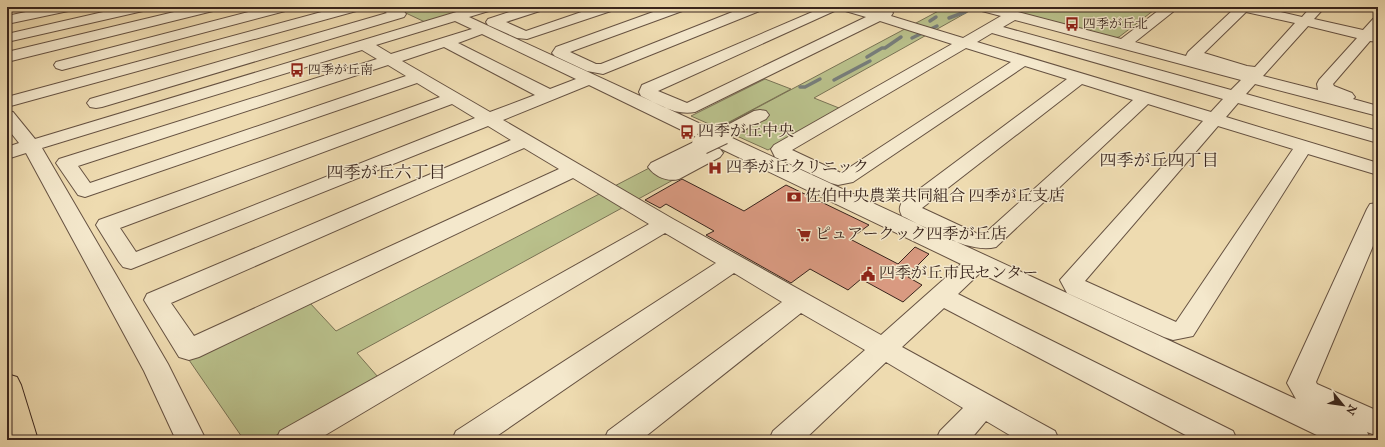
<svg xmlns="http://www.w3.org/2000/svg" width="1385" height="447" viewBox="0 0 1385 447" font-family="'IM FELL English','Noto Serif JP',serif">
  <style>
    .green { fill: #b9c08b; stroke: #797254 }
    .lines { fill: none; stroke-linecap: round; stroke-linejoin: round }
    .stream { stroke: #777d7a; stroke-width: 3.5 }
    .building { fill: #d99a81; stroke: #39251d }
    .minor-casing { stroke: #665242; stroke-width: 2 }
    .highway-casing { stroke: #39251d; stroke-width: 2 }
    .minor { fill: #f4e8cc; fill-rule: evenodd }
    .highway { fill: #eedbb0; fill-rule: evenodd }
    .minor-bridge-casing { stroke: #665242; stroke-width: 22; stroke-linecap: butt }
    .minor-bridge { stroke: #f4e8cc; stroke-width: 20 }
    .labels { text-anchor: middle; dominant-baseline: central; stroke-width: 3; stroke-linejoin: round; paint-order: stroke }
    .far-poi-label { font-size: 13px; fill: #39251d; stroke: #f4e8cc; text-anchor: start }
    .poi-label { font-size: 16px; fill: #39251d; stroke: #f4e8cc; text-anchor: start }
    .neighbourhood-label { font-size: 17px; fill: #39251d; stroke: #f4e8cc }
  </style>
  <rect width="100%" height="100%" fill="#eedbb0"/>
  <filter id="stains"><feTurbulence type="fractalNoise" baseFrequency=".005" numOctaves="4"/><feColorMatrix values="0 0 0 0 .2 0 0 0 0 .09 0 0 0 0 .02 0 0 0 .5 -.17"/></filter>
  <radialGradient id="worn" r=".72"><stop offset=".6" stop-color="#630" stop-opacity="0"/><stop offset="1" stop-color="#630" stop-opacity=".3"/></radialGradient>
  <path class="green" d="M393 7H474L425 22Z
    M946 7H967L973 9 814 98 839 108 768 150 719 128Z
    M995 7H1158L1119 37 1114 38Z
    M765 79 791 89 718 128 691 116Z
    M703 140 726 151 357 353 378 377 268 440H244L189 360 309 302 336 331Z"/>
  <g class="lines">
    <path class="stream" d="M949 18 965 12
      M930 21 936 17
      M912 38 937 26
      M867 57 882 48H885L901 37
      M834 80 870 61
      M800 87H805L820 79"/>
  </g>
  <path class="building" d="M682 179 744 211 786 185 869 225 850 239 898 264 915 247 929 254 912 271 914 272 908 277 922 285 903 302 861 279 848 290 810 269 791 283 706 235 714 231 666 204 660 208 645 200Z"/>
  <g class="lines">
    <defs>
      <path id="minor" d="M49 7H75L73 10 7 24V16Z
        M125 7H150L148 10 143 11 7 42V34Z
        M195 7H219L217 10 7 62V52Z
        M268 7H291L289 10 62 70 56 68 54 65 56 62Z
        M340 7H362L360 10 7 107V97Z
        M378 7C388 7 400 5 406 14L404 17 102 107 96 108 90 107 87 103 90 99 387 13Z
        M473 7H494L492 10 469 17 716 131 754 111 760 110 766 111 769 115 766 119 730 137 1296 399 1287 383 1367 209 1370 204 1378 203V234L1316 382 1317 384 1378 411V436L1367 432 1371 440H1327L980 273 958 294 1233 431 1237 440H1195L944 308 902 347 1055 431 1059 440H1018L986 421 970 440H936L940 431 963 408 886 362 804 440H769L773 431 865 350 801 313 641 440H604L608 431 782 302 734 273 491 440H452L456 431 716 263 665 233 317 440H276L280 431 649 224 573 178 199 357 189 360 179 357 144 300 147 294 511 140 488 126 131 269 123 267 119 262 96 225 99 220 440 97 417 83 85 197 78 195 56 163 59 159 377 59 362 50 42 148 168 364 206 440H176L144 371 26 153 7 159V147L19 143 7 128V111L13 112 35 139ZM455 21 472 29 391 54 376 45ZM482 34 576 79 550 89 458 43ZM444 47 535 95 490 112 402 61ZM388 65 406 76 90 183 78 166ZM589 85 700 139 651 163 648 167C655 177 668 182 679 179L720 157 723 153 720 149 713 147 708 149 711 144 961 264 881 335 673 219 503 120ZM452 104 475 118 136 252 120 228ZM524 148 559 169 194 336 171 303Z
        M525 7H545L543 10 506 22 526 31 596 7H616L614 10 527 39 517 38 488 25 486 22 488 19Z
        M667 7H687L685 10 570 52 596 64H601L745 7H764L762 10 603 74 587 71 555 56 552 53 556 47Z
        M824 7H861L877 12 886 9 891 10 893 13 891 16 963 38 1001 16 978 10 976 7H999L1121 39 1163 7H1179L1135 42 1186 56 1188 52 1235 8 1234 7H1259L1302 17 1311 7H1325L1314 19 1363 30 1373 19 1378 18V31L1376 33 1378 34V42L1370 41 1333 84 1334 86 1352 93 1355 97 1353 99 1378 106V116L1255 84 1246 94 1378 131V143L1238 103 1226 117 1378 163V175L1308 154 1193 336 1173 340 1164 337 1067 293 1060 280 1203 121 1148 104 996 247C968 254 928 228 902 216 899 210 899 208 902 202L1067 79 1025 66 853 182 838 185 831 183 775 157 771 149 774 145 952 44 880 21 695 112C676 116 658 104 641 96L639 92 642 85ZM841 8 842 10 866 17 687 103 658 91ZM1246 12 1295 23 1255 67 1247 66 1204 53ZM1015 20 1241 80 1231 90 1003 27ZM1308 26 1357 38 1319 80 1317 84 1318 90 1263 76ZM992 33 1223 99 1211 112 977 42ZM966 48 1011 62 841 173 792 150ZM1082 84 1133 100 983 235 978 234 922 208ZM1218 126 1293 149 1176 322 1085 281Z"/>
      <path id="highway" d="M7 374 17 377 21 385 38 440H8Z"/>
    </defs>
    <use href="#minor" class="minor-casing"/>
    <use href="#highway" class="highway-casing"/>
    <use href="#minor" class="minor"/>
    <use href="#highway" class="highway"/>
    <defs>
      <path id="minor-bridge" d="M702 144 723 134"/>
    </defs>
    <use href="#minor-bridge" class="minor-bridge-casing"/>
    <use href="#minor-bridge" class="minor-bridge"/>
  </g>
  <defs>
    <symbol id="bus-bare" viewBox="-9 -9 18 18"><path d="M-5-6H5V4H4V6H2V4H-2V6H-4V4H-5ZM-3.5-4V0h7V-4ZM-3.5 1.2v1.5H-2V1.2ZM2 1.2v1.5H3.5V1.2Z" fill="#8f2418" stroke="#f4e8cc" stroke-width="2.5" paint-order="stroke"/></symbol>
    <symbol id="hospital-bare" viewBox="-9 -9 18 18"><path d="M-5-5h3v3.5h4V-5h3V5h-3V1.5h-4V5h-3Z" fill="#8f2418" stroke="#f4e8cc" stroke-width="2.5" paint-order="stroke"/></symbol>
    <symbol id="bank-bare" viewBox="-9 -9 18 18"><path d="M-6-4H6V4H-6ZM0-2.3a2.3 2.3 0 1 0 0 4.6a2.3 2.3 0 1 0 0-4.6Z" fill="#8f2418" stroke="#f4e8cc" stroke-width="2.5" paint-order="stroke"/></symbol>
    <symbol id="supermarket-bare" viewBox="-9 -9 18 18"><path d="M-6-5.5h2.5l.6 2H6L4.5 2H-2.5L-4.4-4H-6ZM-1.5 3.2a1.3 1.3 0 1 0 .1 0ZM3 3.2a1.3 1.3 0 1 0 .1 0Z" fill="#8f2418" stroke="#f4e8cc" stroke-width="2.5" paint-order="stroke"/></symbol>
    <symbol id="civic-bare" viewBox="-9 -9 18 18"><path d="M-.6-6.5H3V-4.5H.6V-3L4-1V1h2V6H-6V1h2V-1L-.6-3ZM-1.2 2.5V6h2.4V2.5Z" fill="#8f2418" stroke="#f4e8cc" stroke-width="2.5" paint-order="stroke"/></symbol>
  </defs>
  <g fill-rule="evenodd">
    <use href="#bus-bare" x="1062" y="14" width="20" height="20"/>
    <use href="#bus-bare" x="287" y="60" width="20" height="20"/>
    <use href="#bus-bare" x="677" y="122" width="20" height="20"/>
    <use href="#hospital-bare" x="705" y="158" width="20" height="20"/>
    <use href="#bank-bare" x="784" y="187" width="20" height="20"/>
    <use href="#supermarket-bare" x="794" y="225" width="20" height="20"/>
    <use href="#civic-bare" x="858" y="264" width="20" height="20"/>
  </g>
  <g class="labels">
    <g class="far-poi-label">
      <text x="1083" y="24">四季が丘北</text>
      <text x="308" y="70">四季が丘南</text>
    </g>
    <g class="poi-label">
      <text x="698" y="132">四季が丘中央</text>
      <text x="726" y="168">四季が丘クリニック</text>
      <text x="805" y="197">佐伯中央農業共同組合 四季が丘支店</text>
      <text x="815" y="235">ピュアークック四季が丘店</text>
      <text x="879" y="274">四季が丘市民センター</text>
    </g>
    <g class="neighbourhood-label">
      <text x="1159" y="161">四季が丘四丁目</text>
      <text x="386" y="173">四季が丘六丁目</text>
    </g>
  </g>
  <rect width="1385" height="447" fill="none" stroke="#eedbb0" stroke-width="24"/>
  <rect x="8" y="8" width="1369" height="431" fill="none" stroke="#39251d" stroke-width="2"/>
  <rect x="12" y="12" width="1361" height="423" fill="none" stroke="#39251d"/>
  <g transform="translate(1343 405) rotate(119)" stroke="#f4e8cc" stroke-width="3" paint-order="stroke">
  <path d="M0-3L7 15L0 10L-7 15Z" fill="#39251d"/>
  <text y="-6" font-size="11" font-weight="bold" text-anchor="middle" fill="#39251d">N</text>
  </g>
  <rect width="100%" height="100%" filter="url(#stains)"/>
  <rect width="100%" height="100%" fill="url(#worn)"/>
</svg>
